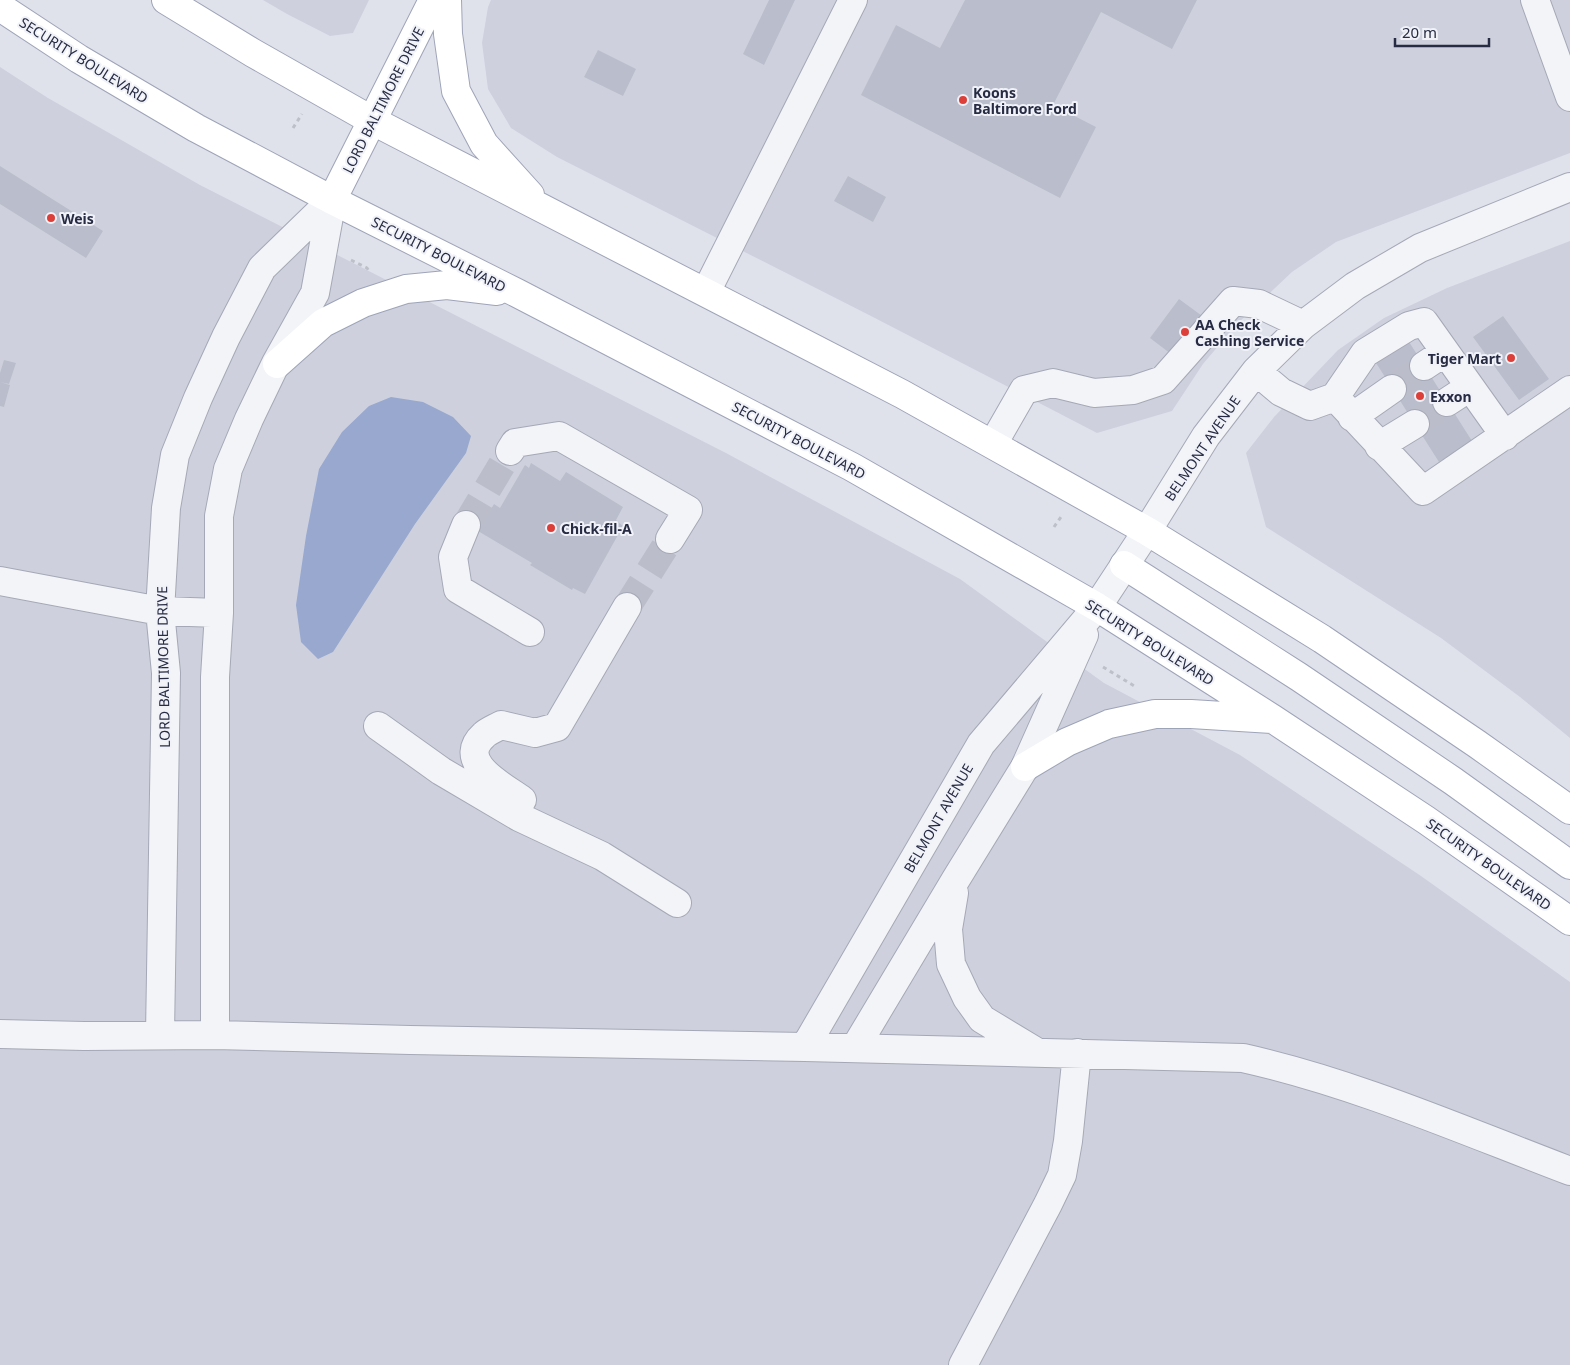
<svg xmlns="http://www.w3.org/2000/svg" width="1570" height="1365" viewBox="0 0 1570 1365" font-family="'Noto Sans',sans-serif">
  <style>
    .built { fill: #ced1dd }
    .water { fill: #98a8ce }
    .building { fill: #babdcb }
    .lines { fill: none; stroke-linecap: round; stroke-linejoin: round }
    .minor-tunnel { stroke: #bbbeca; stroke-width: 28; stroke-dasharray: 28 14; stroke-linecap: butt }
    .minor-casing { stroke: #a5a8b6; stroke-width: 30 }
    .major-casing { stroke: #9ea4b8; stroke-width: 30 }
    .path { stroke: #bec0c9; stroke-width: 3; stroke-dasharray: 4 4; stroke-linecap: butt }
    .minor { stroke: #f3f4f8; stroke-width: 28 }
    .major { stroke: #fff; stroke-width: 28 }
    .poi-dot { fill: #dc3f39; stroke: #f0f2f8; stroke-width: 2 }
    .labels { text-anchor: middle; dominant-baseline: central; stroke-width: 4; stroke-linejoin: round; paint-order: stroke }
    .street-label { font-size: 14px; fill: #272c44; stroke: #f0f2f8 }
    .poi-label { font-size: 14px; font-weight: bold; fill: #272c44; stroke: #f0f2f8; text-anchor: start }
  </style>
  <rect width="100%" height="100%" fill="#e0e2eb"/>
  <path class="built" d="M263 0H369L353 33 330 36 287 14Z
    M491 0H1570V153L1336 242 1292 272 1237 324 1203 364 1172 411 1097 433 869 315 557 157 511 128 488 89 482 43 488 7Z
    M0 67 48 98 200 185 726 453 960 579 1104 683 1240 755 1421 876 1570 982V1365H0Z
    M1570 241V738L1520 697 1441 638 1266 527 1246 453 1274 417 1338 350 1384 318 1447 288Z"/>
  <path class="water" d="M391 397 423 402 453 417 471 436 466 453 415 524 333 652 318 659 301 642 296 605 306 536 319 469 342 432 369 406Z"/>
  <path class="building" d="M769 0H795L764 65 743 54Z
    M965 0H1197L1172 49 1101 12 1053 105 1096 127 1060 198 861 95 896 25 940 48Z
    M598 50 636 69 623 96 584 77Z
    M0 166 103 231 86 258 0 204Z
    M848 176 886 197 873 222 834 201Z
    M1179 299 1209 321 1175 357 1150 338Z
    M1503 316 1549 379 1519 400 1473 337Z
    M1404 334 1472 441 1439 462 1371 355Z
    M4 360 16 363 9 384 0 382V373Z
    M0 382 10 385 4 407 0 406Z
    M531 463 560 481 566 472 623 507 616 520 623 526 585 594 573 588 572 590 530 565 532 563 478 531 494 504 500 508 525 465 529 468Z"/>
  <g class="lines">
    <path class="minor-tunnel" d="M1392 389 1424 366
      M1415 424 1447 402
      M466 525 510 451
      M627 607 670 539"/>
    <defs>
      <path id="minor" d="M1535 0 1570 97
        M706 292 853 0
        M1424 366 1445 352
        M1256 371 1281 392 1310 406 1335 397 1423 491 1570 390
        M1335 397 1365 353 1409 326 1424 322 1505 436
        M1447 402 1470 387
        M1352 417 1392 389
        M993 444 1024 390 1053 383 1094 393 1133 390 1163 380 1233 301 1259 304 1303 325
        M1379 446 1415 424
        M510 451 515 443 559 436 688 510 670 539
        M466 525 453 557 458 589 530 632
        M0 581 160 611 219 613
        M378 726 441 771 519 817 602 856 677 903
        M522 800C503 786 454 762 484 735 488 731 496 728 501 725L535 733 557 727 627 607
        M954 893 948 929 951 964 967 998 982 1019 1035 1051
        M0 1034 84 1036 215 1035 410 1040 805 1047 1243 1058C1355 1083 1462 1130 1570 1171
        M160 1034 166 673 160 611 166 508 175 455 198 398 226 337 262 268 332 200
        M215 1035V677L219 613V516L228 469 249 419 276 363 315 293 332 200
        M805 1047 981 744 1097 607 1147 531 1206 436 1256 371 1303 325 1355 286 1420 248 1570 187
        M855 1048 956 879 1025 767 1084 635
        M963 1365 1048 1204 1062 1175 1068 1141 1077 1053"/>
      <path id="major" d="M166 0 253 53 373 121 902 394 1147 531 1322 639 1477 744 1570 810
        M447 0 448 34 456 91 484 144 530 195
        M0 7 79 59 196 128 332 200 517 293 852 467 1097 607 1273 719 1426 820 1570 921
        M332 200 433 0
        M277 364 323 323 363 303 406 289 447 285 497 291
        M1124 565 1299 677 1453 781 1570 865
        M1025 767 1067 742 1109 724 1155 714H1191L1272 719"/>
    </defs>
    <use href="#minor" class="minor-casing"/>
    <use href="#major" class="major-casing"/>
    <path class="path" d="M293 128 302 114
      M351 260 367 268 369 271
      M1054 527 1061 517
      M1103 667 1136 687"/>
    <use href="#minor" class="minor"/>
    <use href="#major" class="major"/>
  </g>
  <g class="poi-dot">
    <circle cx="963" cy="100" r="5"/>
    <circle cx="51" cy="218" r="5"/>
    <circle cx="1185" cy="332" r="5"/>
    <circle cx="1511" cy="358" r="5"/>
    <circle cx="1420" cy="396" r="5"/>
    <circle cx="551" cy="528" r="5"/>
  </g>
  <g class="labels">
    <g class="street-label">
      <text transform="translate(84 60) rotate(32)">SECURITY BOULEVARD</text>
      <text transform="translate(383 100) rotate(-63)">LORD BALTIMORE DRIVE</text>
      <text transform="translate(439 254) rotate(27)">SECURITY BOULEVARD</text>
      <text transform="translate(799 440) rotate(28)">SECURITY BOULEVARD</text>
      <text transform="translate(1202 448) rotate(-56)">BELMONT AVENUE</text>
      <text transform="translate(1150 642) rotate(32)">SECURITY BOULEVARD</text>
      <text transform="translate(163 667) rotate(-91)">LORD BALTIMORE DRIVE</text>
      <text transform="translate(938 818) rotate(-60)">BELMONT AVENUE</text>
      <text transform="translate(1489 864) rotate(35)">SECURITY BOULEVARD</text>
    </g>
    <g class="poi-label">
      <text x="973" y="92">Koons<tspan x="973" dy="16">Baltimore Ford</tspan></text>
      <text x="61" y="218">Weis</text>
      <text x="1195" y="324">AA Check<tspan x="1195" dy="16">Cashing Service</tspan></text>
      <text x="1501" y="358" text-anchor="end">Tiger Mart</text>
      <text x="1430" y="396">Exxon</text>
      <text x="561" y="528">Chick-fil-A</text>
    </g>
  </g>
  <path d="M1395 38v8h94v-8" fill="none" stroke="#272c44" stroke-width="2.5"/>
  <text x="1402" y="38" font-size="15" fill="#272c44" stroke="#f0f2f8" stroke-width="4" paint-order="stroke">20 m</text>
</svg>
